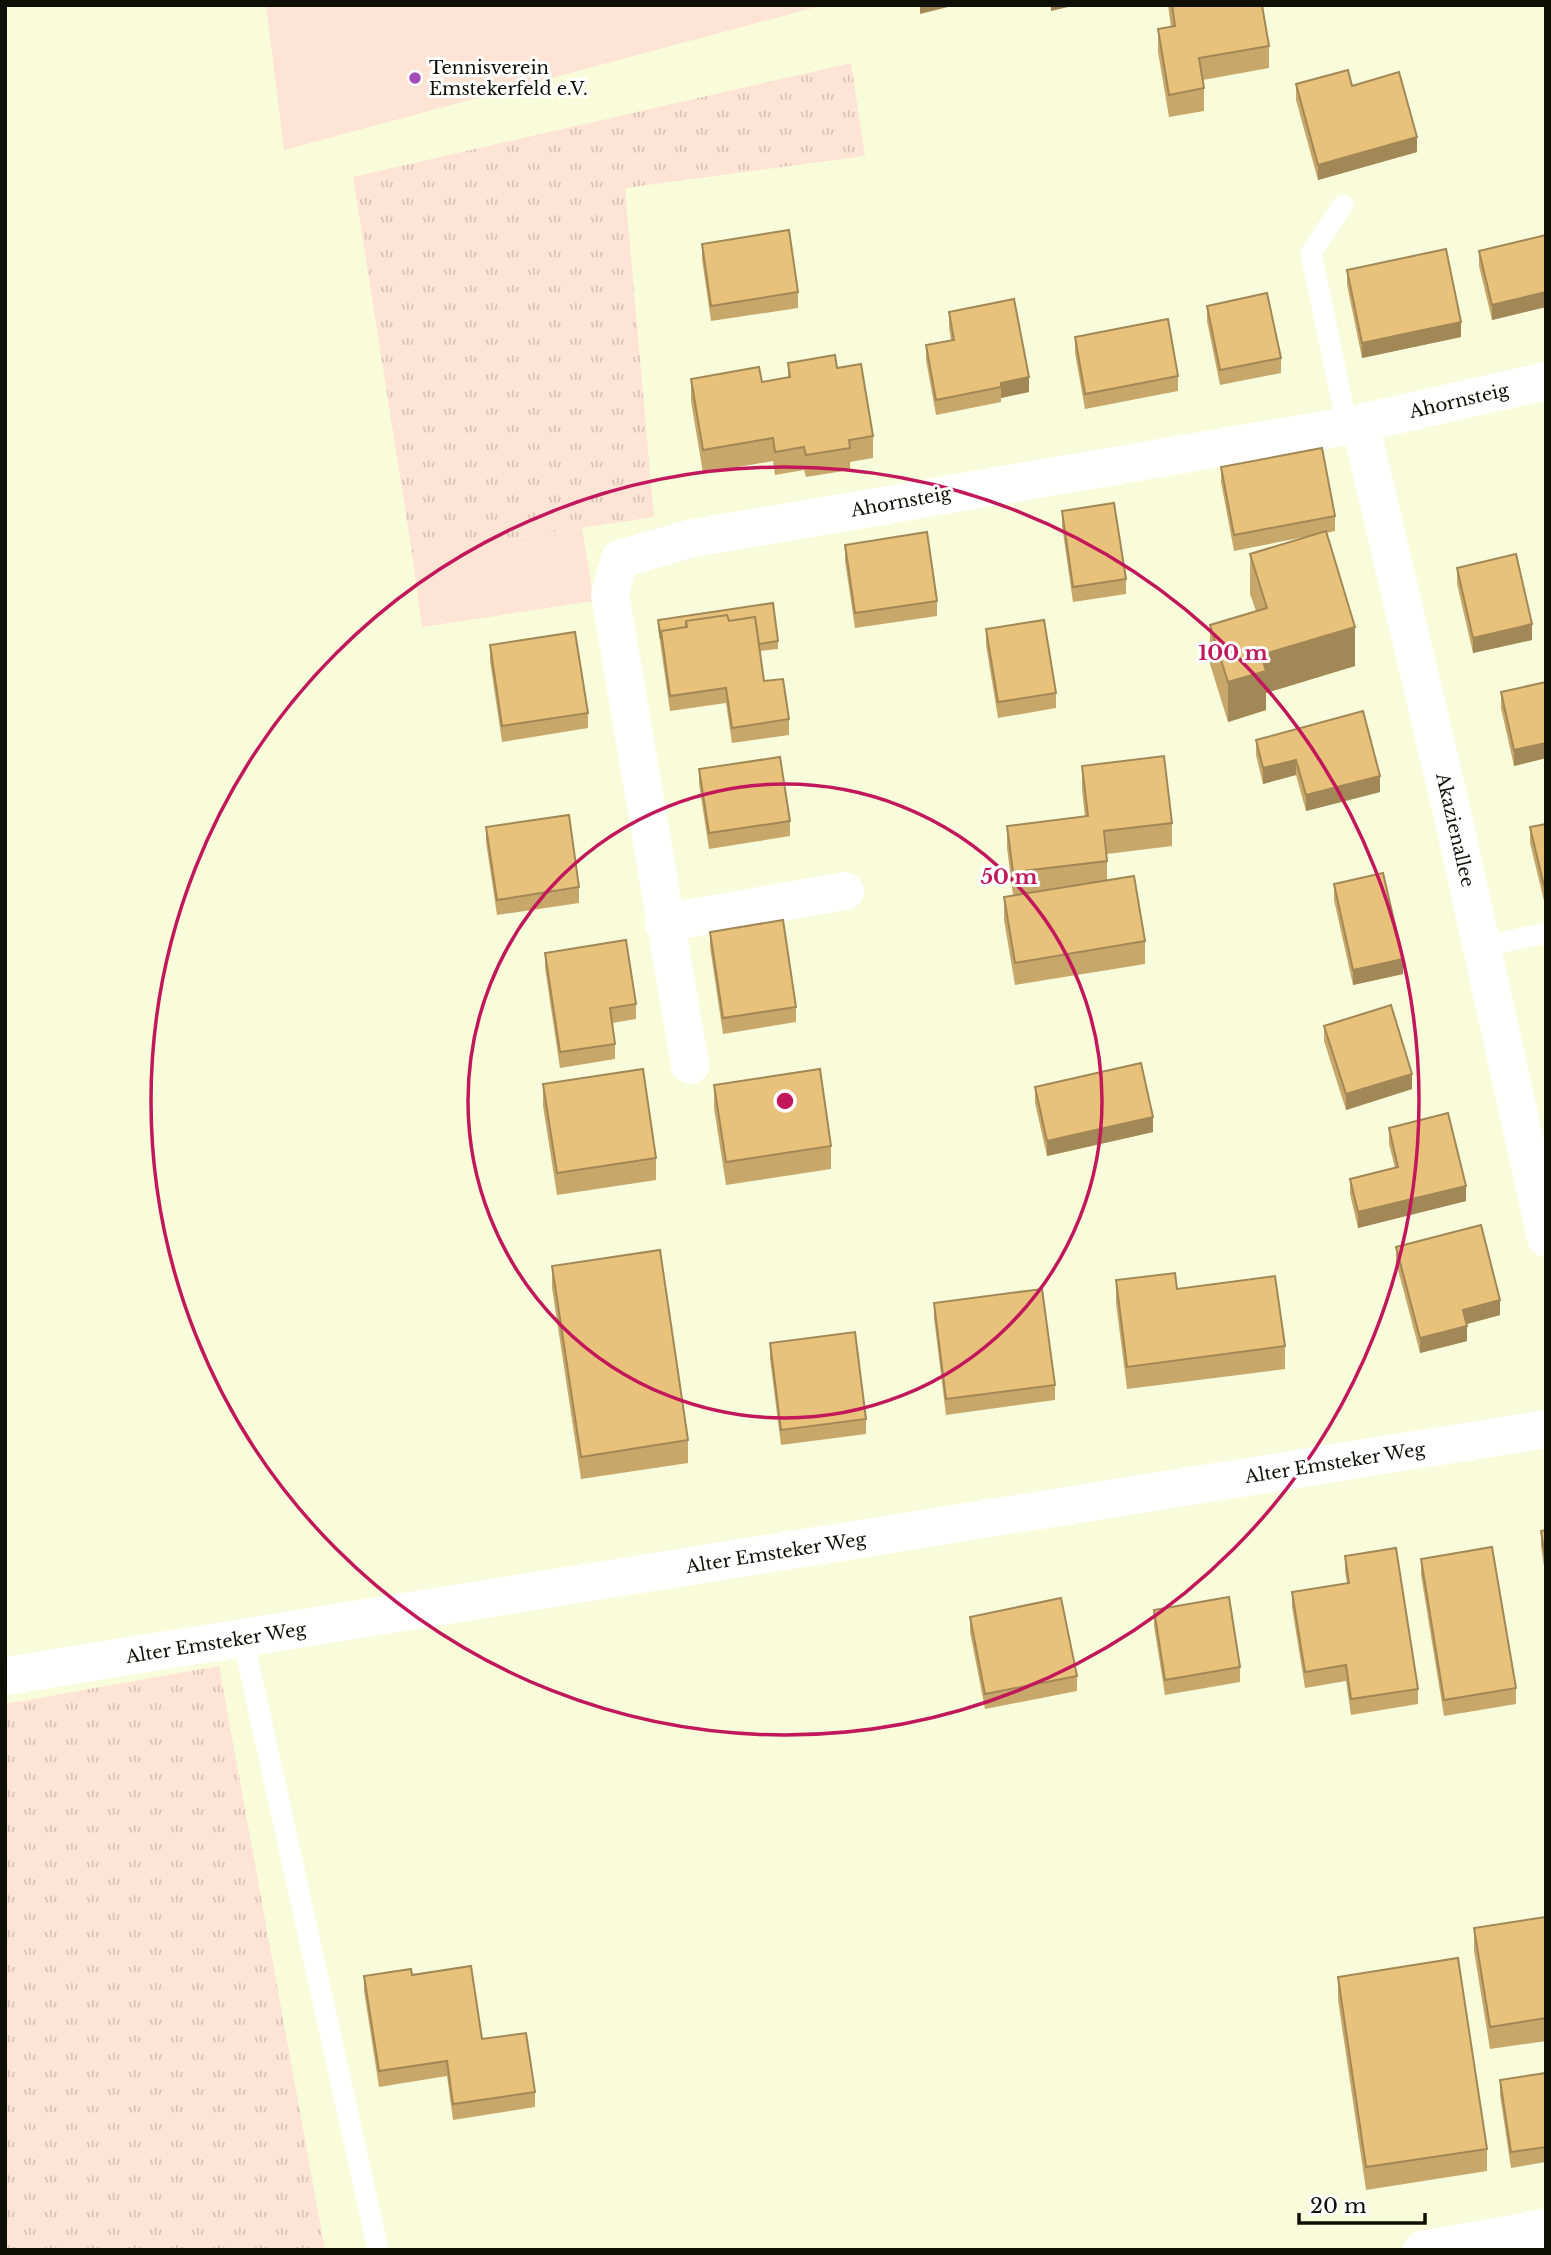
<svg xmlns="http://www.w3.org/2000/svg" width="1551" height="2255" viewBox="0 0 1551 2255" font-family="'Libre Baskerville',serif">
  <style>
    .grass { fill: url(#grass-tufts) }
    .park { fill: #fde4d5 }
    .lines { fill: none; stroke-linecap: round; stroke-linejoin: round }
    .service { stroke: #fff; stroke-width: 21 }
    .minor { stroke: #fff; stroke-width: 38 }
    .wall { fill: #c8a76a }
    .shaded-wall { fill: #a28856 }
    .building { fill: #e8c27b; stroke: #a28856; stroke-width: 2 }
    .ring { fill: none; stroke: #c2185b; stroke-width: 3.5 }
    .poi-dot { fill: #a24bb9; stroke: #fff; stroke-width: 2.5 }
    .labels { text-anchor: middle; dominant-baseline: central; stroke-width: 6; stroke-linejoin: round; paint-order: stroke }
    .poi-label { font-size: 18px; fill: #0f1005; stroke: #fff; text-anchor: start }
    .street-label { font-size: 18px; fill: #0f1005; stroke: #fff }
    .centre { fill: #c2185b; stroke: #fff; stroke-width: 3.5 }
    .ring-label { font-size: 21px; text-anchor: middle; font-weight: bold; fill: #c2185b; stroke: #fff; stroke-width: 6; stroke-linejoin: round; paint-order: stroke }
  </style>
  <defs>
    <pattern id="grass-tufts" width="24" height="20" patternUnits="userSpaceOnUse" patternTransform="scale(1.75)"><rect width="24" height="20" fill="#fde4d5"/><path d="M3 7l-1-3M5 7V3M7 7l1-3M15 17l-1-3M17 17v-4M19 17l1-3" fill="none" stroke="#d8c3b5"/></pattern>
  </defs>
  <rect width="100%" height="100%" fill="#f8fcda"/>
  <path class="grass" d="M851 63 865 156 625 188 654 517 412 553 353 177Z
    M219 1666 325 2250H5V1704Z"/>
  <path class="park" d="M266 5H824L284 150Z
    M582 528 594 601 422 627 412 553Z"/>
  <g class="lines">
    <path class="service" d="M1343 205 1311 253 1347 426
      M1481 947 1546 933
      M243 1639 378 2250"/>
    <path class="minor" d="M1360 423 1454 821 1546 1238
      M664 923 845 891
      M690 1065 610 594 620 559 689 539 1347 426 1546 381
      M5 1676 1546 1429
      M1422 2250 1546 2228"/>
  </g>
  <path class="wall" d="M1168 5H1262L1269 46V68L1203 80 1204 88V111L1169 117 1158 52V29L1171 27Z
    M1296 84 1352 86 1417 152 1318 180 1296 100Z
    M1546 235V307L1492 320 1479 266V251Z
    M702 244 798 292V308L711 321 702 259Z
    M1347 270 1461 337 1362 358 1347 285Z
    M1207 306 1281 358V373L1220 385 1207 321Z
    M949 312 1029 392 1001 398V402L936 415 926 360V345L951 340 949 327Z
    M1075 337 1178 376V391L1085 409 1075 353Z
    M788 363 837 368 873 436V458L850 462V470L806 477 804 470 775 475 773 461 703 473 691 401V379L762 382 788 378Z
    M1221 467 1335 516V531L1326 533 1355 666 1266 693V710L1228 722 1210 664V625L1256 611 1250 594V554L1309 536 1234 551 1221 482Z
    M1062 511 1126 579V594L1073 602 1062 526Z
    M845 545 937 601V616L855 628 845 561Z
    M1457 568 1532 640 1473 653 1457 584Z
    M658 620 778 641V649L760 651 764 681 789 719V735L732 743 726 703 670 711 658 628Z
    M986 629 1056 693V708L998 718 986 645Z
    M490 645 588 713V728L502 742 490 661Z
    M1546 682V758L1514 766 1501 708V692Z
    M1256 740 1380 792 1306 811 1296 775 1263 784 1256 755Z
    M1082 766 1172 823V846L1107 854V880L1145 941V964L1015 985 1004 920V897L1036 892 1013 895 1007 848V826L1085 817 1082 789Z
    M699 769 790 821V836L709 849 699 784Z
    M1546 824 1544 901 1530 843V827Z
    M486 827 579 887V903L497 915 486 842Z
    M1334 884 1403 974 1353 985 1334 900Z
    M710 932 796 1007V1022L723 1034 710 947Z
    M545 953 636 1004V1019L612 1023 615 1044V1059L560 1068 545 968Z
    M1324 1026 1412 1089 1346 1110 1324 1041Z
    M543 1084 656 1158V1180L557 1195 543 1106Z
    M714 1085 831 1146V1169L726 1185 714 1108Z
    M1035 1087 1153 1132 1047 1156 1035 1103Z
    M1389 1128 1466 1201 1358 1228 1350 1194V1179L1395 1168 1389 1144Z
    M1396 1247 1500 1315 1467 1324V1341L1420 1353 1396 1262Z
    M552 1266 688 1440V1463L581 1479 552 1288Z
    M1116 1280 1177 1289 1285 1346V1369L1127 1389 1116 1303Z
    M934 1303 1055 1385V1400L946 1415 934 1318Z
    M770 1343 866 1419V1434L781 1445 770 1359Z
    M1546 1530V1579L1541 1546V1531Z
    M1345 1556 1418 1689V1704L1351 1715 1346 1681 1305 1688 1292 1607V1592L1347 1583 1345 1571Z
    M1421 1559 1516 1688V1704L1444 1716 1421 1575Z
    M1154 1610 1240 1667V1682L1165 1695 1154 1626Z
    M970 1617 1077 1676V1691L985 1709 970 1632Z
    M1546 1917V2041L1490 2049 1474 1951V1928Z
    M412 1975 482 2039 535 2092V2107L453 2120 447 2076 379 2087 364 1991V1976Z
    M1338 1977 1487 2149V2171L1366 2190 1338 2000Z
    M1546 2073V2162L1511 2168 1500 2095V2080Z"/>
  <path class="shaded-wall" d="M920 5H956L920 14Z
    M1051 5H1077L1051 11Z
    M1417 137V152L1318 180V165Z
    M1546 292V307L1492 320V305Z
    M1461 322V337L1362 358V343Z
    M1029 377V392L1001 398V383Z
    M1532 624V640L1473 653V638Z
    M1355 627V666L1266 693V710L1228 722V682L1261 655Z
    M1546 743V758L1514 766V750Z
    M1296 760V775L1263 784V768Z
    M1380 776V792L1306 811V795Z
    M1544 886H1546V901H1544Z
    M1403 959V974L1353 985V970Z
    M1412 1074V1089L1346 1110V1094Z
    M1153 1117V1132L1047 1156V1141Z
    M1466 1186V1201L1358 1228V1212Z
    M1500 1300V1315L1463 1325V1310Z
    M1467 1326V1341L1420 1353V1338Z"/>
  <path class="building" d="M1172 5H1262L1269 46 1199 58 1204 88 1169 95 1158 29 1175 26Z
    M1348 70 1352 86 1399 72 1417 137 1318 165 1296 84Z
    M789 230 798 292 711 306 702 244Z
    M1546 235V292L1492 305 1479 251Z
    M1446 249 1461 322 1362 343 1347 270Z
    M1267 293 1281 358 1220 370 1207 306Z
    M1014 299 1029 377 1001 383V387L936 400 926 345 954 340 949 312Z
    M1168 319 1178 376 1085 394 1075 337Z
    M835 355 837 368 861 364 873 436 849 440 850 448 806 455 804 447 775 452 773 438 703 450 691 379 759 367 762 382 790 377 788 363Z
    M1322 448 1335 516 1234 535 1221 467Z
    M1114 503 1126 579 1073 587 1062 511Z
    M1326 531 1355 627 1261 655 1266 671 1228 682 1210 625 1267 608 1250 554Z
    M927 532 937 601 855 613 845 545Z
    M1516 554 1532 624 1473 638 1457 568Z
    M773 603 778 641 759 644 755 617 729 621 727 615 686 621V627L661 631V639L658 620Z
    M727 615 729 621 755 617 764 681 783 679 789 719 732 728 726 688 670 696 661 631 687 627 686 621Z
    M1044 620 1056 693 998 702 986 629Z
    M575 632 588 713 502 726 490 645Z
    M1546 682V743L1514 750 1501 692Z
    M1363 711 1380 776 1306 795 1296 760 1263 768 1256 740Z
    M1164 756 1172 823 1104 831 1107 861 1013 872 1007 826 1088 816 1082 766Z
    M780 757 790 821 709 833 699 769Z
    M569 815 579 887 497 900 486 827Z
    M1546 824V886H1544L1530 827Z
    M1383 873 1403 959 1353 970 1334 884Z
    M1134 876 1145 941 1015 963 1004 897Z
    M783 920 796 1007 723 1018 710 932Z
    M626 940 636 1004 610 1008 615 1044 560 1052 545 953Z
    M1391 1005 1412 1074 1346 1094 1324 1026Z
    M1141 1063 1153 1117 1047 1141 1035 1087Z
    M643 1069 656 1158 557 1173 543 1084Z
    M820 1069 831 1146 726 1162 714 1085Z
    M1448 1113 1466 1186 1358 1212 1350 1179 1398 1167 1389 1128Z
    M1481 1225 1500 1300 1463 1310 1467 1326 1420 1338 1396 1247Z
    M660 1250 688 1440 581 1457 552 1266Z
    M1175 1273 1177 1289 1275 1276 1285 1346 1127 1367 1116 1280Z
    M1042 1289 1055 1385 946 1399 934 1303Z
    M855 1332 866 1419 781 1430 770 1343Z
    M1546 1530V1564L1541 1531Z
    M1492 1547 1516 1688 1444 1700 1421 1559Z
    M1396 1548 1418 1689 1351 1699 1346 1665 1305 1672 1292 1592 1349 1583 1345 1556Z
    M1229 1597 1240 1667 1165 1680 1154 1610Z
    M1061 1598 1077 1676 985 1694 970 1617Z
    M1546 1917V2018L1490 2027 1474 1928Z
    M1458 1958 1487 2149 1366 2167 1338 1977Z
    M471 1966 482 2039 526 2033 535 2092 453 2104 447 2061 379 2071 364 1976 411 1969 412 1975Z
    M1546 2073V2147L1511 2152 1500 2080Z"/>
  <g class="ring">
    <circle cx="785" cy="1101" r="317"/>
    <circle cx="785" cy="1101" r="634"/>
  </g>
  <circle class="poi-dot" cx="415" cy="78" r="7"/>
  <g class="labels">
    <g class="poi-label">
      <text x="429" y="68">Tennisverein<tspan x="429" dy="21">Emstekerfeld e.V.</tspan></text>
    </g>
    <g class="street-label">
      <text transform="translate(1459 401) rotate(-13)">Ahornsteig</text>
      <text transform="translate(901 502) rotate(-10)">Ahornsteig</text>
      <text transform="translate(1455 830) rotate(77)">Akazienallee</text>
      <text transform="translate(1335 1463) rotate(-9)">Alter Emsteker Weg</text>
      <text transform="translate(776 1553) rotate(-9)">Alter Emsteker Weg</text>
      <text transform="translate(216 1643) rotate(-9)">Alter Emsteker Weg</text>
    </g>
  </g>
  <circle cx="785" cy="1101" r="10" class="centre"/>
  <g class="ring-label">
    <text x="1233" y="660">100 m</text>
    <text x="1009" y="884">50 m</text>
  </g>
  <rect width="1551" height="2255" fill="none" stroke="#0f1005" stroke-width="14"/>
  <path d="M1299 2213v10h126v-10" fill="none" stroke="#0f1005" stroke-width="3.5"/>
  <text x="1310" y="2213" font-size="21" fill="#0f1005" stroke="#ffffff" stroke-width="5" paint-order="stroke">20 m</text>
</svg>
